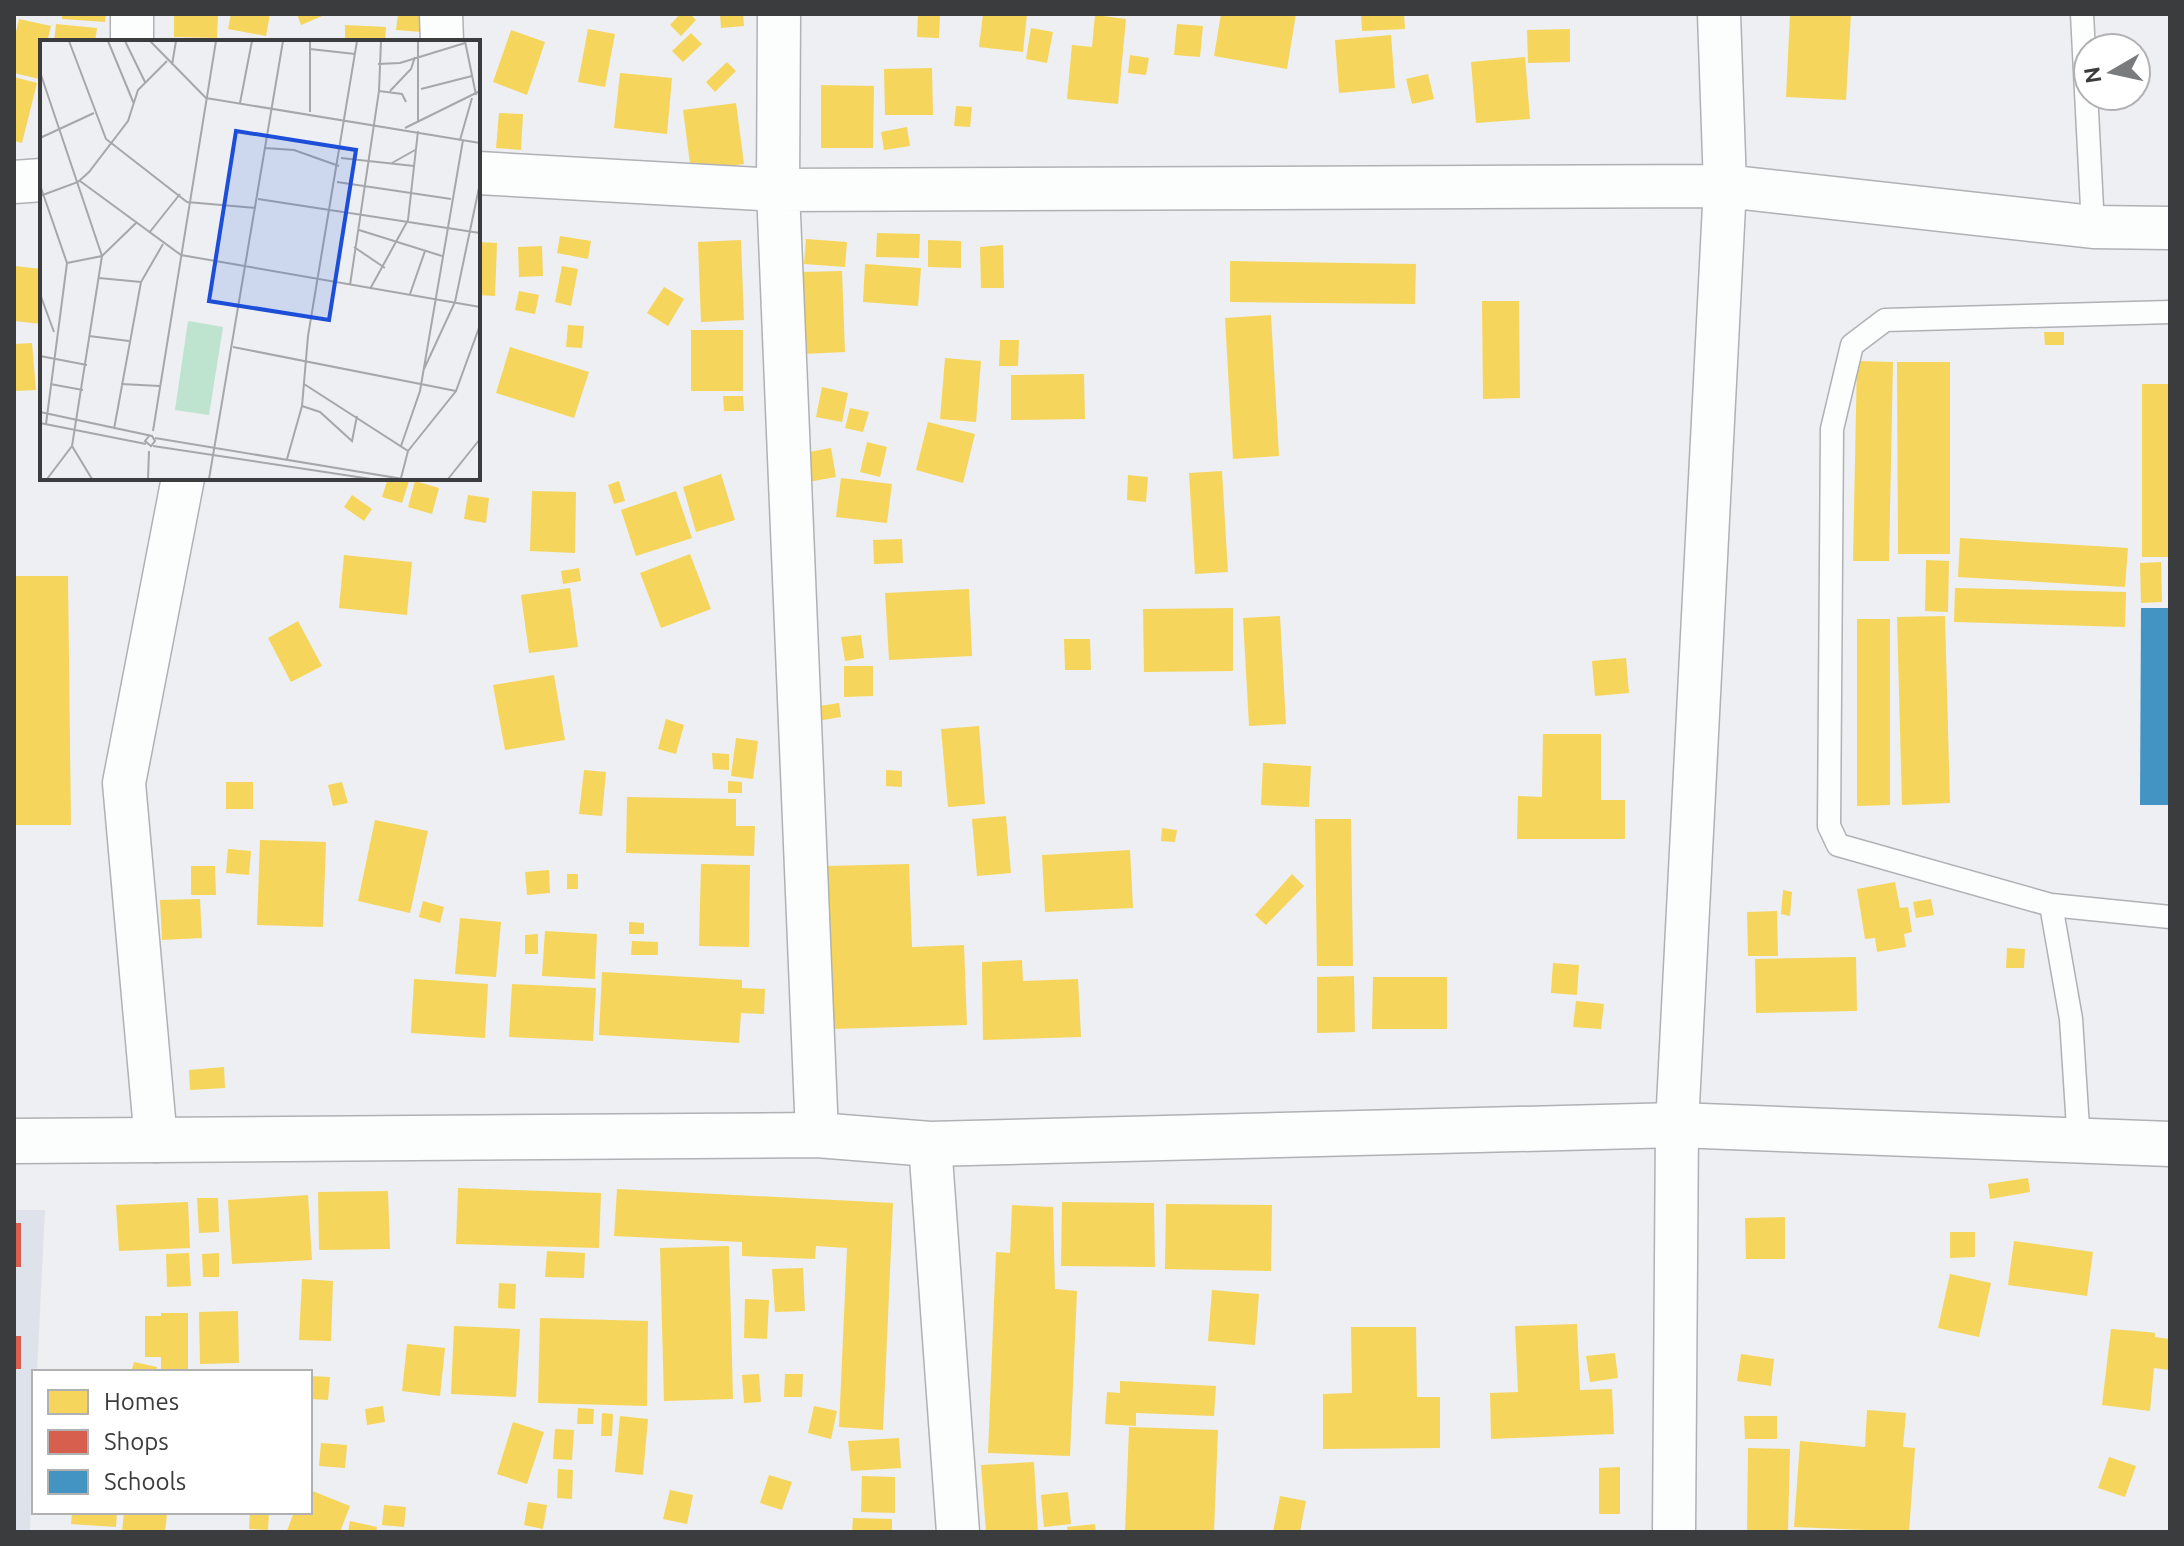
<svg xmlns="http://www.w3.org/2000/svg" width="2184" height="1546" viewBox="0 0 2184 1546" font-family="Ubuntu,sans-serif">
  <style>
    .built { fill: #dee2ea }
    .homes { fill: #f6d55c }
    .shops { fill: #d6604d }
    .schools { fill: #4393c3 }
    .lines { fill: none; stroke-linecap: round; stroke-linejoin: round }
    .lane-casing { stroke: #b0b1b4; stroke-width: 25 }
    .street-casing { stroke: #b0b1b4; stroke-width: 45 }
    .secondary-casing { stroke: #b0b1b4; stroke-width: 47 }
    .lane { stroke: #fcfdfd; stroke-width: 22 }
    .street { stroke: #fcfdfd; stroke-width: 42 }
    .secondary { stroke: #fcfdfd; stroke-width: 44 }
    .inset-road { fill: none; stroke: #a6a7aa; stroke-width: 2 }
    .view { fill: #1d4ed8; fill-opacity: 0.15; stroke: #1d4ed8; stroke-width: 4 }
    .inset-edge { fill: none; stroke: #3b3c3d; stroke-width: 4 }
  </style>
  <rect width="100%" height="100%" fill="#edeff2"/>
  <path class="built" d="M14 1210H45L37 1372H34L30 1532H14Z"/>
  <path class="homes" d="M62 14H106L105 22 62 19Z
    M174 14H218L217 38 174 37Z
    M231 14H270L266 36 228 29Z
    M297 14H327L301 25Z
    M398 14H424L422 32 396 30Z
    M680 14H690L696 20 681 36 670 25Z
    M720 14H743L744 26 721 28Z
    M983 14H1027L1023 52 979 47Z
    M1221 14H1296L1287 69 1214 56Z
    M1361 14H1404L1405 29 1362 31Z
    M1790 14H1851L1846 100 1786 97Z
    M918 15H940L939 38 917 37Z
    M1095 15 1126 19 1118 104 1067 99 1072 45 1092 47Z
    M19 19 51 26 47 42H42L39 79 14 73V40Z
    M56 24 97 28 95 42H54Z
    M1177 24 1203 26 1200 57 1174 55Z
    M345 25 386 27 385 42H345Z
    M1031 28 1053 32 1047 63 1026 59Z
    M588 29 615 34 605 87 578 82Z
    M1570 29V62L1528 63 1527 30Z
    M511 30 545 42 527 95 493 82Z
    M691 33 702 44 683 62 672 51Z
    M1391 35 1395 88 1339 93 1335 40Z
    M1130 55 1149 58 1146 75 1128 73Z
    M1525 57 1530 119 1476 123 1471 62Z
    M727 62 736 71 715 92 706 82Z
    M932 68 933 115H885L884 69Z
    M620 73 672 78 667 134 614 128Z
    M1428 74 1434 99 1412 104 1406 79Z
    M14 77 37 83 22 143 14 141Z
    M821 85 874 86 873 148H821Z
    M736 103 744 164 691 171 683 110Z
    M956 106 972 107 970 127 954 126Z
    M499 113 523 114 521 150 496 148Z
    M907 127 910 146 884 150 881 132Z
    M877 233 920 234 919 258 876 257Z
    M560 236 591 241 588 259 557 253Z
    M806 239 847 242 845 267 804 264Z
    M741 240 744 320 701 322 698 242Z
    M928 240 961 241V268L928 267Z
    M478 242 497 243 495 296 478 295Z
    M1003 245 1004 288H981L980 247Z
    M542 246 543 276 519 277 518 247Z
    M1230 261 1416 264 1415 304 1230 302Z
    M865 264 921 268 918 306 863 302Z
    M14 266 42 269V324L14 321Z
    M562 266 578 269 571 306 555 302Z
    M842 271 845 352 803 354 800 272Z
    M664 287 684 299 668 326 647 313Z
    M519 291 539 295 535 314 515 310Z
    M1482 301H1519L1520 398 1483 399Z
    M1271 315 1279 456 1233 459 1225 318Z
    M568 325 584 326 582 348 566 347Z
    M691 330H743V391H691Z
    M2044 332H2064V345H2045Z
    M1000 340H1019L1018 366H999Z
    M32 343 36 390 14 391V344Z
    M510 347 589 372 574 418 496 393Z
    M945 358 981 361 976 422 940 419Z
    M1857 361 1893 362 1889 561H1853Z
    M1897 362H1950V554H1898Z
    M1084 374 1085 419 1011 420V375Z
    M2142 384H2170V557H2142Z
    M822 387 848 393 842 422 816 417Z
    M723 396H743L744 411H724Z
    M850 408 869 412 863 432 845 428Z
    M928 422 975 434 963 483 916 470Z
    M867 442 887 447 880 477 860 472Z
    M831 448 836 477 808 482 803 453Z
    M1222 471 1228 572 1195 574 1189 473Z
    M721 474 735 520 696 532 683 487Z
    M1128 475 1148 477 1146 502 1127 500Z
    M388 478H410L402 503 382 497Z
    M841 478 892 484 887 523 836 517Z
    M415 481 439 488 432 514 408 507Z
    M619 481 625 501 614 504 608 485Z
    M532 491 576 492 575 553 530 551Z
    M676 491 692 538 636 556 621 510Z
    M352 495 372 509 364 521 344 507Z
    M468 495 489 498 486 523 464 519Z
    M1960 538 2128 548 2125 587 1958 577Z
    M902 539 903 563 874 564 873 540Z
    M690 554 711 609 661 628 640 573Z
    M344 555 412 562 407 615 339 608Z
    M1926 560 1949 561 1948 612 1925 611Z
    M2161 562 2162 602 2141 603 2140 563Z
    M579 568 581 581 563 584 561 571Z
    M14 576H68L71 825H14Z
    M570 588 578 647 529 653 521 595Z
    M1955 588 2126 592 2125 627 1954 622Z
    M969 589 972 656 889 660 885 593Z
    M1233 608V671L1144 672 1143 609Z
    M1280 616 1286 724 1249 726 1243 618Z
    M1945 616 1950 803 1902 805 1897 617Z
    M1857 619H1890V805L1857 806Z
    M298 621 322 666 291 682 268 638Z
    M861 635 864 658 845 661 841 637Z
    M1064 639H1090L1091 670H1065Z
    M1626 658 1629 693 1595 696 1592 661Z
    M844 666H873V696L844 697Z
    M554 675 565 740 505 750 493 685Z
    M839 703 841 717 817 721 814 707Z
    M666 719 684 725 676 754 658 749Z
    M979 726 985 804 948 807 941 729Z
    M1543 734H1601V800H1625V839H1517L1518 796 1542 797Z
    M736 738 758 741 753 779 731 776Z
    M712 753 729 754V770L713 769Z
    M1263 763 1311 766 1309 807 1261 805Z
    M584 770 606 772 602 816 579 814Z
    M886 770 902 771V787L886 786Z
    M728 781 742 782V793H728Z
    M226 782H253V809H226Z
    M342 782 348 803 333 806 328 785Z
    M627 797 736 799V826H755L754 856 626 853Z
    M1006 816 1011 873 977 876 972 819Z
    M1315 819H1351L1353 966H1317Z
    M375 820 428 831 410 913 358 901Z
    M1162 828 1177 830 1175 842 1161 841Z
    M260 840 326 842 323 927 257 925Z
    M228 849 251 851 249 875 226 873Z
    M1130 850 1133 908 1045 912 1042 855Z
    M701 864 750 865 749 947 699 946Z
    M909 864 912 947 964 945 967 1025 833 1029 826 866Z
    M191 866H215L216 895H191Z
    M549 870 550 893 527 895 525 872Z
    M567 874H578V889H567Z
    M1292 874 1304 886 1266 925 1255 915Z
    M1895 882 1900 908 1908 907 1912 932 1904 934 1906 947 1877 952 1875 938 1865 939 1857 889Z
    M1783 890 1792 892 1790 916 1781 914Z
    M200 899 202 938 162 940 160 900Z
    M1931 899 1934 915 1916 918 1913 902Z
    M423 901 444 907 440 923 419 917Z
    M1777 911 1778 956H1748L1747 912Z
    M460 918 501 922 496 977 455 974Z
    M629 922 644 923V934H629Z
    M545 931 597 934 595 979 542 976Z
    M538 934V954H525V935Z
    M632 941 658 942V955H631Z
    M2007 948 2025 949 2024 968H2006Z
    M1856 957 1857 1011 1756 1013 1755 959Z
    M1022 960 1023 981 1078 979 1081 1037 983 1040 982 962Z
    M1553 963 1579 965 1577 995 1551 993Z
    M602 972 742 980V988L765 989 764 1014 741 1013 739 1043 599 1035Z
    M1354 976 1355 1032 1317 1033V977Z
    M1373 977H1447V1029H1372Z
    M414 979 488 984 485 1038 411 1033Z
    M512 984 596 988 593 1041 509 1037Z
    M1576 1001 1604 1004 1601 1029 1573 1027Z
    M224 1067 225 1088 190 1090 189 1070Z
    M2028 1178 2030 1192 1990 1199 1988 1184Z
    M458 1188 601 1193 599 1248 456 1244Z
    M617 1189 893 1203 883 1430 839 1427 847 1248 816 1246 815 1259 742 1256V1242L614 1236Z
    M388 1191 390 1249 319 1250 318 1192Z
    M308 1195 312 1260 232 1264 228 1200Z
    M197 1198H218L219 1232 199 1233Z
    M188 1202 190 1248 119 1251 116 1205Z
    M1062 1202 1154 1203 1155 1267 1061 1266Z
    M1166 1204 1272 1205 1271 1271 1165 1269Z
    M1012 1205 1053 1207 1055 1289 1077 1291 1070 1456 988 1453 996 1252 1010 1253Z
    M1785 1217V1259H1746L1745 1218Z
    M1950 1232H1975V1257L1950 1258Z
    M2014 1241 2093 1252 2087 1296 2008 1285Z
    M729 1246 733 1399 664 1401 660 1248Z
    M547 1251 585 1253 584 1278 545 1277Z
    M189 1253 191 1286 167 1287 166 1254Z
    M219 1253V1277H203L202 1254Z
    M803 1268 805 1311 775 1312 772 1269Z
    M1950 1274 1991 1283 1979 1337 1938 1328Z
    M302 1279 333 1281 331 1341 299 1340Z
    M499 1283 516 1284 515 1309 498 1308Z
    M1212 1290 1259 1294 1255 1345 1208 1341Z
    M745 1299 769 1300 767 1339 744 1338Z
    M238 1311 239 1363 200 1364 199 1312Z
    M161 1313H188V1372H161V1357H145V1316H161Z
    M540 1318 648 1321 647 1406 538 1403Z
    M1577 1324 1580 1390 1612 1389 1614 1434 1491 1439 1490 1393 1518 1392 1515 1326Z
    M454 1326 520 1329 516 1397 451 1394Z
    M1351 1327H1416L1417 1397H1440V1448L1323 1449V1394L1352 1393Z
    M2111 1329 2148 1332 2155 1333V1337L2170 1339V1370L2154 1368 2150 1411 2102 1405Z
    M407 1344 445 1348 440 1396 402 1391Z
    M1615 1353 1618 1378 1590 1382 1586 1356Z
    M1741 1354 1774 1359 1771 1386 1737 1381Z
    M134 1362 157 1367 156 1372H131Z
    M759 1374 761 1402 744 1403 742 1375Z
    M785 1374H803L802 1397H784Z
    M310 1376 330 1377 328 1400 310 1399Z
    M1120 1381 1216 1386 1214 1416 1136 1413V1426L1105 1424 1107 1392 1120 1393Z
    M383 1406 385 1422 367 1425 365 1409Z
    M814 1406 837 1411 831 1439 808 1433Z
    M578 1408 594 1409 593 1424H577Z
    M1867 1410 1906 1413 1903 1447 1915 1448 1909 1532 1794 1527 1800 1441 1865 1447Z
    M602 1413 613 1414 612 1436H601Z
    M620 1416 648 1419 643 1475 615 1472Z
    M1744 1416H1777V1439H1745Z
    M513 1422 544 1432 527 1484 497 1474Z
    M1129 1427 1218 1430 1214 1532H1125Z
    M555 1429 574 1430 572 1460 553 1459Z
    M899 1438 901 1468 851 1471 848 1441Z
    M321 1443 347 1445 345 1468 319 1466Z
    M1748 1448 1790 1449 1788 1532H1747Z
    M2109 1457 2136 1466 2125 1497 2098 1488Z
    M1034 1462 1038 1532H986L981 1465Z
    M1620 1467V1514H1599V1468Z
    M558 1469 573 1470 572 1499 557 1498Z
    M769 1475 792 1482 782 1510 760 1503Z
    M862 1476 895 1477V1513L861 1512Z
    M310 1490 350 1506 340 1532 287 1531 294 1512H310Z
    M670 1490 693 1495 687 1524 663 1519Z
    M1068 1492 1071 1524 1044 1527 1041 1495Z
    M1280 1496 1306 1501 1300 1532H1273Z
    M528 1502 547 1505 543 1529 524 1525Z
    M384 1505 406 1507 404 1527 382 1525Z
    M72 1512H117L116 1527 71 1524Z
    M124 1512 167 1514 165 1532H122Z
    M250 1512H269L268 1530 249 1529Z
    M853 1518 892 1519V1532H852Z
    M350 1521 377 1527 376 1532H348Z
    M1095 1524 1096 1532H1068L1067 1527Z"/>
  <path class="shops" d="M14 1223H21V1267H14Z
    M14 1336H21V1369H14Z"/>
  <path class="schools" d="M2141 608H2170V805H2140Z"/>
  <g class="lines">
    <defs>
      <path id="lane" d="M2082 14 2093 227
        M2170 312 1885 320 1852 345 1832 429 1829 826 1838 845 2051 905 2170 917
        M2051 905 2071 1019 2079 1143"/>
      <path id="street" d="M441 14 442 42
        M779 14 778 190 817 1135
        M132 42V14
        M478 173 778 190 1725 186 2093 227 2170 228
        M14 182 42 180
        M156 1141 124 783 183 478
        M930 1144 958 1532
        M1674 1532 1677 1125 1725 186 1719 14"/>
      <path id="secondary" d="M14 1141 817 1135 930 1144 1677 1125 2170 1144"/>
    </defs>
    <use href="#lane" class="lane-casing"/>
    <use href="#street" class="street-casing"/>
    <use href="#secondary" class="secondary-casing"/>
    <use href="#lane" class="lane"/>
    <use href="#street" class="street"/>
    <use href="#secondary" class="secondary"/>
  </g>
  <g transform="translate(40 40)">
    <rect width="440" height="440" fill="#edeff2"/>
    <path d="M148 281 183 287 169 375 135 370Z" fill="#bee3ce"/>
    <path class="inset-road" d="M29 1 66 99 147 162 216 168M68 1 94 64M85 1 105 42M110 1 166 58 440 103M425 1 436 55M270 9 315 14M338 24 360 23 425 3M132 25 136 1M0 32 62 216 32 406 52 439M381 49 432 36M339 51 362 54 366 62M350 51 371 29 375 17M200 63 212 1M270 72V1M378 82V1M365 88 440 51M0 98 54 73M420 100 432 58M225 108 254 110 299 126M301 118 374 126M352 123 375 110M40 141 141 215 440 267M297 142 411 159M0 145 27 223 6 384M0 156 38 142 49 132 88 81 98 50 127 21M218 159 440 193M319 190 402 216M109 193 140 154M314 207 345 228M27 223 62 216 96 183M59 238 101 242M310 245 339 51 341 1M330 249 368 180 378 91M0 254 14 292M370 254 385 211M49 296 89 301M193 307 416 351M0 316 47 325M384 329 415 262 440 143M10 344 43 350M81 344 120 346M264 344 368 411 361 438M262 366 280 372 312 401 317 376M0 372 112 396 115 401 111 406 105 401 109 396M0 383 106 404M74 389 101 242 123 204M113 391 176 1M115 398 363 439M113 406 331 439M361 406 380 351 423 100M368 411 416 351 440 285M247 419 262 366 268 296 317 1M7 439 32 406M108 439 109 411M169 439 243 1M408 439 440 399"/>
    <path class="view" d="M196 91 316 110 289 280 169 261Z"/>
    <rect width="440" height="440" class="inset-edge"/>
  </g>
  <rect width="2184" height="1546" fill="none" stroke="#3b3c3d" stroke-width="32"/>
  <rect x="32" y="1370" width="280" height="144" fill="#ffffff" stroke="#b1b1b1" stroke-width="2"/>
  <rect x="48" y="1390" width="40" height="24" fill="#f6d55c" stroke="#b1b1b1" stroke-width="2"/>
  <text x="104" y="1410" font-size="24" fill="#3b3c3d">Homes</text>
  <rect x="48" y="1430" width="40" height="24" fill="#d6604d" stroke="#b1b1b1" stroke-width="2"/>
  <text x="104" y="1450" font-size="24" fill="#3b3c3d">Shops</text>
  <rect x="48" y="1470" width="40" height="24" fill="#4393c3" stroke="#b1b1b1" stroke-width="2"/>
  <text x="104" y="1490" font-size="24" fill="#3b3c3d">Schools</text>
  <g transform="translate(2112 72) rotate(261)"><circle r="38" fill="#ffffff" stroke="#b1b1b1" stroke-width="2"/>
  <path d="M0-6L14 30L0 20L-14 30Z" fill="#797b7c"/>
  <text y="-12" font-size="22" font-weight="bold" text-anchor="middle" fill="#3b3c3d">N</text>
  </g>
</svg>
